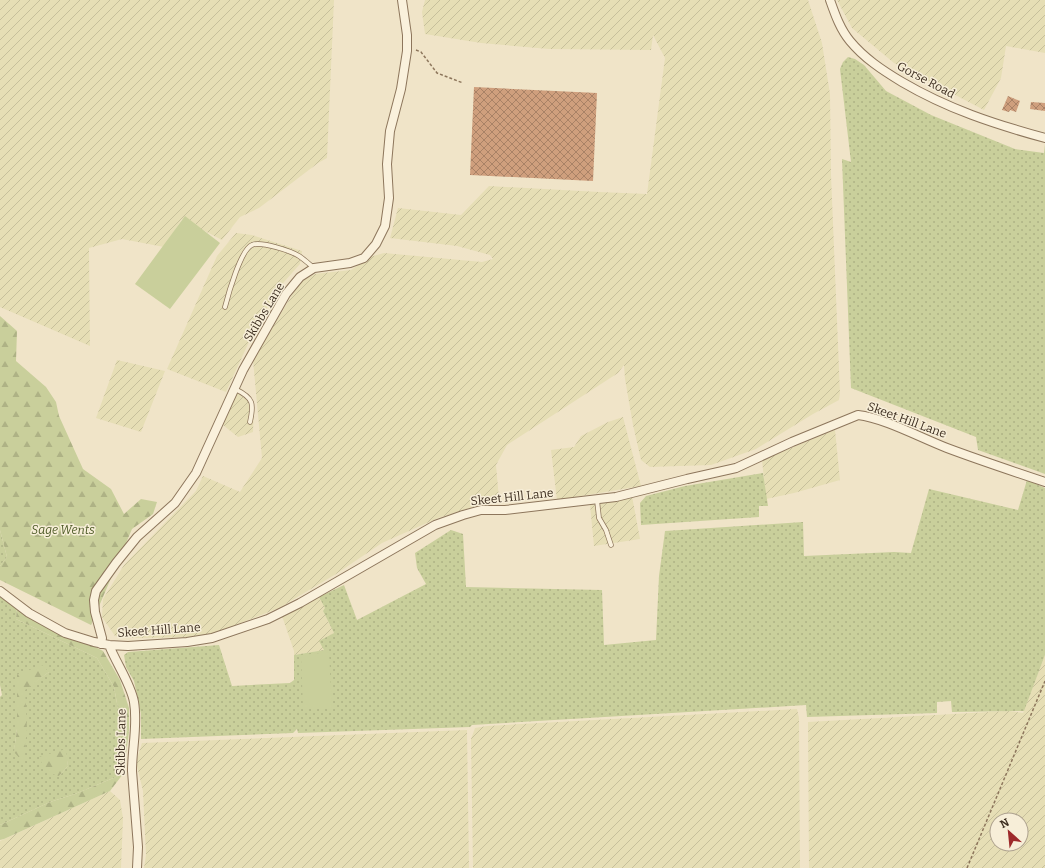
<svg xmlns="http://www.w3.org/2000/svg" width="1045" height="868" viewBox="0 0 1045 868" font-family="Bitter,serif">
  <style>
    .farmland { fill: url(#farmland-furrows); fill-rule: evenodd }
    .grass { fill: url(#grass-dots); fill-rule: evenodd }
    .forest { fill: url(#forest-firs) }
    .pitch { fill: #c9cf9b }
    .building { fill: url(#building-cross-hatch) }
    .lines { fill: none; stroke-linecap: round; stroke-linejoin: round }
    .service-casing { stroke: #8d765c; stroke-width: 5.5 }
    .minor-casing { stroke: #8d765c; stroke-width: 10 }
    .path { stroke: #8d765c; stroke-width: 1.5; stroke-dasharray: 3 2; stroke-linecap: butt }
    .service { stroke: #faf1dc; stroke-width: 4 }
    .minor { stroke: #faf1dc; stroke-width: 8 }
    .labels { text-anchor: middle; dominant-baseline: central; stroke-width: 3; stroke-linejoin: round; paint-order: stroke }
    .street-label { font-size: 12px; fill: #3d2e20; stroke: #f7eed8 }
    .park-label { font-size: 12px; font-style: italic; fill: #4d5a26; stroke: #f7eed8 }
  </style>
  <defs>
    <pattern id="farmland-furrows" width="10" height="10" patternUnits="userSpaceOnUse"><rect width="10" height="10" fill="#e6deb5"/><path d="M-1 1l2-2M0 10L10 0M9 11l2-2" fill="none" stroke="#c6bf9b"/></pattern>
    <pattern id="grass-dots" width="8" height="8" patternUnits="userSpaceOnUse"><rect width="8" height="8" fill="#c9cf9b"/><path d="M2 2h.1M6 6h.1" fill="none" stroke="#aeb285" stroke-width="1.8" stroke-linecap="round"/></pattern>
    <pattern id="forest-firs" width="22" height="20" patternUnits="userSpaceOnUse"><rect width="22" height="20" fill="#c9cf9b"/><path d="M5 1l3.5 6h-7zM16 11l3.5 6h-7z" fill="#aeb285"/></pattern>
    <pattern id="building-cross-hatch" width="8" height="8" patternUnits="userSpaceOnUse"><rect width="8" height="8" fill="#cf9f7d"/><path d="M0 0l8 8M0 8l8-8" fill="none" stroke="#a98266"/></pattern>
  </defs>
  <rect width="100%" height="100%" fill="#f0e4c8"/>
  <path class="farmland" d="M0 0H334L327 158 318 163 259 208 240 217 222 240 182 219 164 247 122 239 89 248 90 346 0 307Z
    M425 0H808L822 43 830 94 831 175 840 393 839 400 813 414 756 449 711 465 650 467 641 460 633 425 625 379 624 365 618 373 507 445 496 465 499 499 438 518 382 543 336 574 279 608 204 637 132 638 115 636 102 617 103 599 124 565 196 491 203 476 240 492 262 458 253 360 300 282 315 274 351 270 370 257 384 253 482 262 493 259 490 255 457 246 390 238 398 208 461 215 489 186 599 192 647 194 665 58 653 35 651 50 549 49 481 43 425 34 422 12Z
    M837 0H1045V53L1006 46 1001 78 984 110 894 63 852 28Z
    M236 233 252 235 302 251 300 264 276 291 248 344 226 392 167 369 217 256Z
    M117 360 165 371 141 432 96 418Z
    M239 387 250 396 254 404 253 432 238 437 223 425Z
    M623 417 641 486 557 500 551 450 574 447 581 436 608 422Z
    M835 430 840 480 794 493 766 499 762 460Z
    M632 496 640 539 594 546 590 505Z
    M319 597 326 609 323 611 334 633 325 650 294 655V651L282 616Z
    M1045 655V868H809L808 722 1008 711 1023 713ZM997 820H1021V844H997Z
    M797 709 799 718 800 868H473L471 739 475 728 487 726Z
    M467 730 469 868H144L146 855 143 791 136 762 142 743Z
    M110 791 120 800 123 818 121 868H0V841Z"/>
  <path class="grass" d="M848 57 855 59 864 65 886 91 931 115 1015 149 1044 153 1045 144V474L978 450 976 437 851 388 842 159 851 162 840 69 843 62Z
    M763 473 768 506H759V517L641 525 640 503 646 496 685 486Z
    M1027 480 1045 488V655L1024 711 952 712 951 701 937 702V713L807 717 806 705 472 725 470 727 298 733 297 729 293 733 141 739V714L137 695 134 681 126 667 124 655 128 652 219 645 232 686 290 683 294 680V655L324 650 319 641 334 633 323 611 325 608 319 597 344 585 357 620 426 584 417 568 415 553 451 530 463 534 466 587 602 590 604 645 656 640 659 576 665 531 803 522 804 556 894 552 911 553 929 489 1018 510Z
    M0 530 7 557 0 566Z
    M0 596 17 606 16 619 97 658 114 687 121 725 129 732 123 774 75 794 50 802 0 825V697L2 695 0 685ZM49 672 25 689 14 752 17 729V675ZM65 749 68 766 59 776Z"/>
  <path class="forest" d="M0 316 17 331 16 361 46 387 56 402 59 416 83 469 111 489 124 514 141 499 157 502 153 514 132 529 91 625 0 580V566L7 557 0 530Z
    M17 606 103 651 120 680 129 708V732L121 725 114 687 97 658 16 619Z
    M42 665 49 672 25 690 27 729 23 762 14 752 17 729V675Z
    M66 749 68 766 59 776 46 772 39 757Z
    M123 774 110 791 4 839 0 840V825L50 802 75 794Z"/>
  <path class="pitch" d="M185 216 220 243 170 309 135 284Z
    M329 652 332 709H303L301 655Z"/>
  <path class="building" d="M474 87 597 93 593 181 470 175Z
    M1008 96 1020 101 1016 112 1010 110 1009 112 1002 110Z
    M1031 102 1045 103V111L1030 109Z"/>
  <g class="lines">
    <defs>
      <path id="service" d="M225 307C228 295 241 249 252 245 261 241 291 251 299 256 305 260 309 264 314 268
        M235 389C254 398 254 404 250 422
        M597 500 599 518 606 530 611 545"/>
      <path id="minor" d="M830 0C835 14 840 29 850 41 864 58 882 70 902 82 948 109 994 124 1045 138
        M0 591 29 613 65 633 94 642 109 645 128 646 187 642 212 638 268 619 300 603 435 525 463 515 481 510H505L616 497 687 479 736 468 792 442 858 415C884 418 921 438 947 448 979 460 1012 471 1045 482
        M101 644 102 638 95 612 94 600 96 591 116 563 137 537 175 503 196 473 243 370 286 294 300 277 314 268 350 263 364 258 376 244 385 226 389 198 387 164 390 131 401 89 407 51V35L402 0
        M109 645C116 663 131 684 134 702 138 725 132 748 132 771L138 847 137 868"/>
    </defs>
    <use href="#service" class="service-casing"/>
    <use href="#minor" class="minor-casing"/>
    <path class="path" d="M416 50 421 52 437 73 463 83
      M967 868 1045 681"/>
    <use href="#service" class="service"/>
    <use href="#minor" class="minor"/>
  </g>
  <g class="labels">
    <g class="street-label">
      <text transform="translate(926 80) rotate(28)">Gorse Road</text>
      <text transform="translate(264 312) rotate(-59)">Skibbs Lane</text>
      <text transform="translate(907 420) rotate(20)">Skeet Hill Lane</text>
      <text transform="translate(512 497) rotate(-6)">Skeet Hill Lane</text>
      <text transform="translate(159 630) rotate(-4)">Skeet Hill Lane</text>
      <text transform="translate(121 742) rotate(-89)">Skibbs Lane</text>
    </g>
    <g class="park-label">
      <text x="63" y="530">Sage Wents</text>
    </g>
  </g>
  <g transform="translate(1009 832) rotate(333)"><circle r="19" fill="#f7eed8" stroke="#ada18e"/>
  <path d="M0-3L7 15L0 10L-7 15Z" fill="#9e2a2b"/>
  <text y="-6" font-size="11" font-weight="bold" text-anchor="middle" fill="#3d2e20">N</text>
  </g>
</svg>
